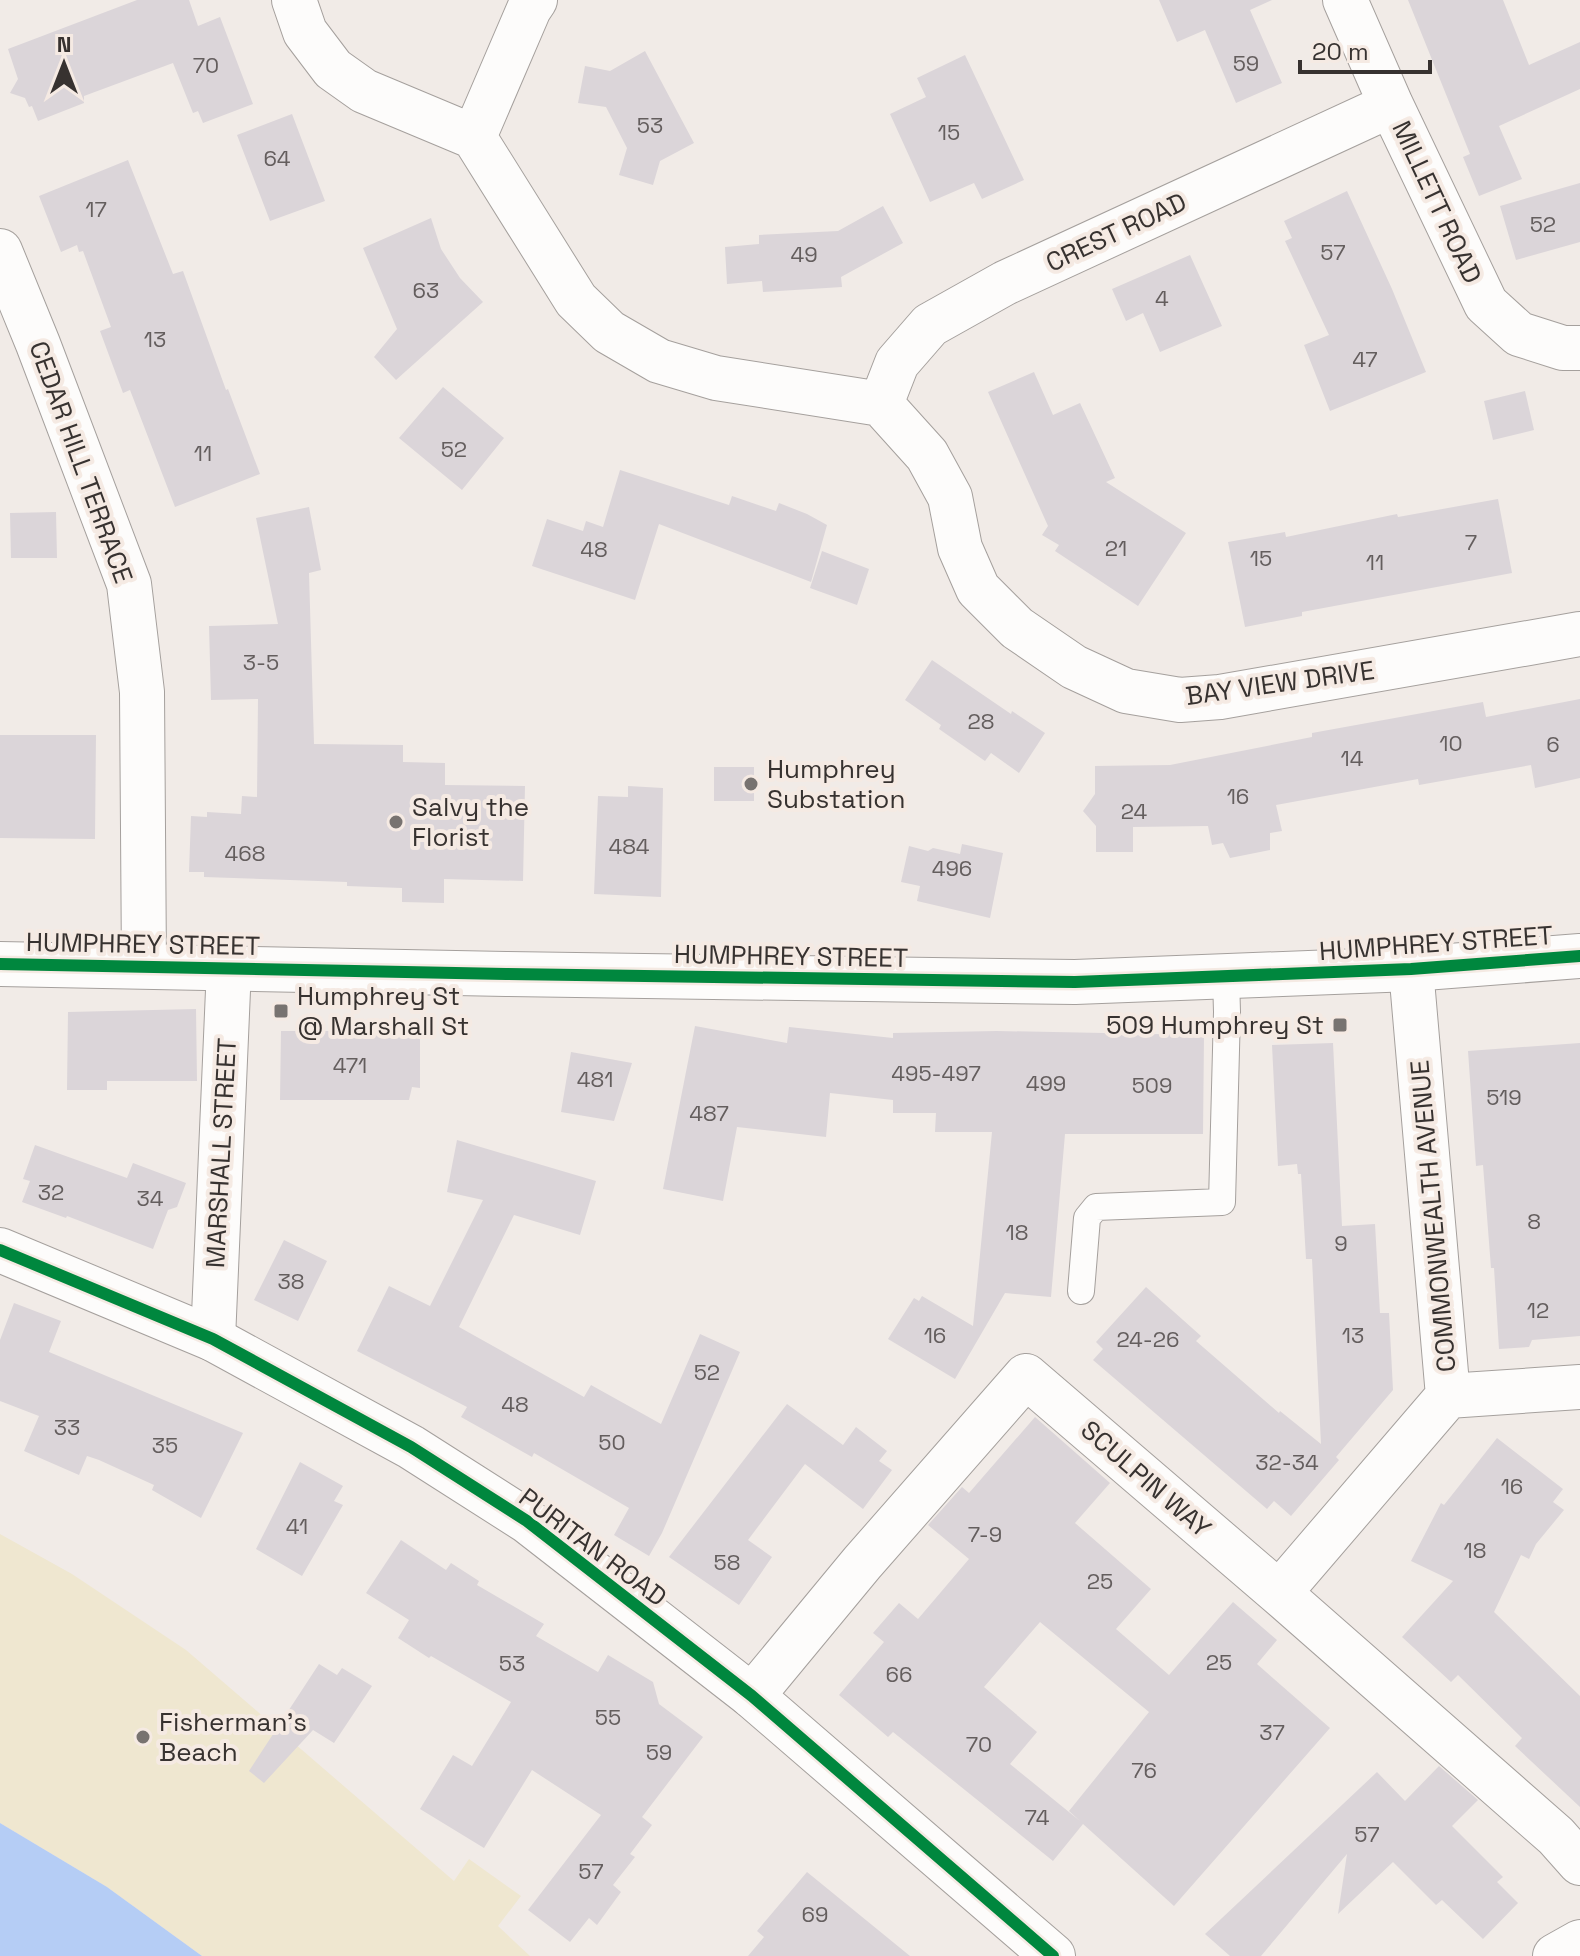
<svg xmlns="http://www.w3.org/2000/svg" width="1580" height="1956" viewBox="0 0 1580 1956" font-family="'Space Grotesk',sans-serif">
  <style>
    .sand { fill: #efe7d0 }
    .water { fill: #b5cdf5 }
    .building { fill: #dbd5d9; fill-rule: evenodd }
    .lines { fill: none; stroke-linecap: round; stroke-linejoin: round }
    .service-casing { stroke: #a5a09d; stroke-width: 28 }
    .minor-casing { stroke: #a5a09d; stroke-width: 46 }
    .tertiary-casing { stroke: #a5a09d; stroke-width: 46 }
    .primary-casing { stroke: #a5a09d; stroke-width: 46 }
    .service { stroke: #fdfcfb; stroke-width: 26 }
    .minor { stroke: #fdfcfb; stroke-width: 44 }
    .tertiary { stroke: #fdfcfb; stroke-width: 44 }
    .primary { stroke: #fdfcfb; stroke-width: 44 }
    .cycleway-casing { stroke: #f5eae3; stroke-width: 17 }
    .cycleway { stroke: #00873e; stroke-width: 12 }
    .poi-dot { fill: #787370; stroke: #f5eae3; stroke-width: 3 }
    .labels { text-anchor: middle; dominant-baseline: central; stroke-width: 8; stroke-linejoin: round; paint-order: stroke }
    .number-label { font-size: 22px; fill: #645e5e }
    .street-label { font-size: 26px; fill: #373230; stroke: #f5eae3 }
    .poi-label { font-size: 26px; fill: #373230; stroke: #f5eae3; text-anchor: start }
  </style>
  <rect width="100%" height="100%" fill="#f1ebe7"/>
  <path class="sand" d="M0 1534 72 1574 186 1650 454 1881 469 1859 521 1896 498 1926 530 1956H202L107 1887 0 1823Z"/>
  <path class="water" d="M0 1823 107 1887 202 1956H0Z"/>
  <path class="building" d="M137 0H189L198 26 220 17 253 104 203 123 198 111 193 113 173 63 84 96V103L38 121 32 106 29 107 25 98 10 93 18 79 8 49Z
    M1159 0H1272L1250 10 1282 83 1236 103 1205 30 1177 42Z
    M1408 0H1503L1529 65 1580 42V89L1499 126 1522 179 1479 196 1463 157 1470 154Z
    M645 51 694 143 660 161 653 185 619 175 627 148 606 107 578 103 585 66 610 71Z
    M965 55 1024 180 982 199 974 183 930 202 890 114 926 97 917 78Z
    M292 114 325 201 270 221 237 135Z
    M128 160 173 274 183 271 226 390 228 389 260 474 175 507 130 390 123 393 100 331 111 327 83 251 79 252 77 245 61 252 39 196Z
    M1580 183V242L1516 260 1500 206Z
    M1347 191 1392 289 1426 372 1330 411 1304 345 1329 335 1285 241 1292 238 1284 221Z
    M883 206 903 243 841 277 842 287 763 292 762 281 727 284 725 247 759 244V235L838 231Z
    M431 218 441 249 460 278 483 302 396 380 374 357 397 329 363 248Z
    M1190 255 1222 326 1160 352 1143 313 1126 321 1112 289Z
    M1034 372 1053 415 1080 403 1115 478 1106 482 1186 533 1138 606 1055 551 1059 545 1042 535 1048 526 988 392Z
    M443 387 504 438 462 490 399 438Z
    M1525 391 1534 430 1493 440 1484 401Z
    M620 470 729 505 732 496 776 511 779 503 807 514 827 525 811 582 659 524 635 600 532 566 547 519 583 531 586 521 603 527Z
    M1498 499 1512 573 1302 612V616L1245 627 1228 542 1285 532 1286 537 1397 514 1398 517Z
    M309 507 321 570 309 573 314 744 403 745V762L445 763V785L525 786 523 881 444 879V903L402 902V888L347 886V882L204 877V872H189L191 816 207 817V812L241 814 242 796 257 797 258 699 211 700 209 626 278 624 256 518Z
    M56 512 57 558H11L10 513Z
    M822 551 869 569 857 605 810 588Z
    M932 660 1011 714 1012 711 1045 733 1019 773 991 753 985 761 939 729 941 725 905 700Z
    M1580 699V778L1535 788 1531 765 1419 785 1418 779 1276 805 1282 831 1270 833V850L1230 858 1223 843 1212 845 1208 826 1133 827V852H1096V826L1083 811 1095 794V766L1170 765 1312 737V733L1483 702 1486 717Z
    M0 735H96L95 839 0 838Z
    M714 767H754V801H714Z
    M628 786 663 788 661 897 594 894 598 796 628 797Z
    M962 844 1003 853 990 918 917 901 920 886 901 882 909 846 928 851 933 848 960 854Z
    M196 1009 197 1081H107V1090H67L68 1012Z
    M695 1026 787 1043 789 1027 893 1038V1033L997 1031 1204 1035 1203 1134H1065L1051 1297 1005 1293 955 1379 888 1339 914 1298 919 1301 922 1296 973 1326 992 1132H935L936 1113H893V1100L830 1093 826 1137 737 1127 723 1201 663 1189Z
    M281 1031H420V1088L412 1087 409 1100H280Z
    M1333 1043 1342 1226 1375 1224 1380 1313H1389L1393 1390 1336 1457 1339 1460 1291 1516 1274 1501 1267 1509 1093 1360 1103 1349 1096 1342 1146 1287 1201 1336 1196 1341 1279 1413 1280 1411 1321 1444 1312 1259H1306L1301 1174H1298L1297 1164 1278 1166 1272 1045Z
    M1580 1043V1336L1532 1340 1529 1347 1499 1349 1494 1268H1491L1483 1165 1476 1166 1468 1051Z
    M571 1052 632 1063 614 1121 561 1112Z
    M457 1140 596 1181 580 1235 514 1215 459 1327 584 1397 591 1385 661 1424 700 1334 740 1352 662 1533 649 1556 614 1535 629 1508 534 1453 532 1457 461 1417 467 1407 357 1351 389 1286 430 1306 483 1200 447 1192Z
    M35 1145 127 1178 133 1163 186 1183 177 1207 168 1210 153 1249 67 1216 66 1218 22 1202 30 1181 23 1179Z
    M284 1240 327 1261 298 1321 254 1300Z
    M14 1303 61 1321 49 1352 243 1433 201 1518 152 1490 154 1485 99 1460 87 1456 79 1475 24 1451 39 1416 0 1401V1340Z
    M787 1404 843 1445 856 1427 887 1451 879 1461 892 1470 863 1509 805 1464 748 1540 772 1557 739 1605 669 1557Z
    M1035 1417 1110 1483 1075 1523 1151 1589 1116 1629 1169 1675 1233 1602 1277 1640 1257 1664 1330 1728 1174 1906 1083 1824 1053 1861 893 1732 888 1737 839 1695 884 1642 873 1633 899 1603 918 1619 969 1559 928 1525 962 1487 969 1493ZM1040 1622 1149 1712 1069 1811 1080 1821 1010 1764 1037 1732 984 1687Z
    M1497 1438 1563 1489 1553 1502 1564 1510 1536 1544 1529 1559 1521 1555 1494 1612 1580 1696V1807L1515 1746 1522 1738 1458 1675 1451 1682 1402 1637 1453 1581 1411 1561 1441 1503 1444 1505Z
    M300 1462 343 1486 334 1501 343 1505 302 1576 256 1549Z
    M401 1540 446 1570 451 1563 479 1581 477 1585 544 1624 536 1636 598 1672 608 1655 653 1682 659 1704 703 1737 642 1817 652 1825 630 1854 635 1857 613 1885 621 1892 597 1925 589 1918 570 1942 528 1910 601 1815 532 1770 484 1848 420 1809 453 1755 472 1766 511 1702 431 1656 429 1658 398 1638 409 1620 366 1593Z
    M319 1664 337 1675 342 1668 372 1686 334 1743 313 1730 264 1783 249 1771Z
    M1439 1766 1478 1800 1452 1826 1503 1877 1497 1882 1518 1903 1483 1939 1442 1900 1436 1905 1393 1862 1338 1914 1347 1854 1261 1956H1230L1205 1934 1377 1772 1405 1801Z
    M807 1872 910 1956H748L764 1937 757 1931Z"/>
  <g class="lines">
    <defs>
      <path id="service" d="M1081 1291 1087 1218 1096 1207 1222 1202 1227 1012 1226 977"/>
      <path id="minor" d="M294 0 305 32 333 69 364 91 474 137 576 300 609 332 659 361 716 378 881 404 927 455 950 497 960 548 978 589 1017 628 1074 667 1126 691 1180 700 1220 697 1580 634
        M1345 0 1391 105 1486 304 1519 334 1563 348H1580
        M474 137 529 9 535 0
        M0 251 38 344 129 584 142 692 144 966
        M881 404 897 363 930 325 1005 283 1391 105
        M213 1339 229 967
        M1448 1396 1580 1387
        M1279 1593 1448 1396 1411 969
        M752 1696 862 1563 1026 1376 1279 1593 1556 1836 1580 1863
        M1555 1956 1580 1942"/>
      <path id="tertiary" d="M0 1250 213 1339 411 1447 527 1521 752 1696 1053 1956"/>
      <path id="primary" d="M0 964 506 974 1075 982 1411 969 1580 956"/>
    </defs>
    <use href="#service" class="service-casing"/>
    <use href="#minor" class="minor-casing"/>
    <use href="#tertiary" class="tertiary-casing"/>
    <use href="#primary" class="primary-casing"/>
    <use href="#service" class="service"/>
    <use href="#minor" class="minor"/>
    <use href="#tertiary" class="tertiary"/>
    <use href="#primary" class="primary"/>
    <defs>
      <path id="cycleway" d="M0 964 506 974 1075 982 1411 969 1580 956
        M0 1250 213 1339 411 1447 527 1521 752 1696 1053 1956"/>
    </defs>
    <use href="#cycleway" class="cycleway-casing"/>
    <use href="#cycleway" class="cycleway"/>
  </g>
  <g class="poi-dot">
    <circle cx="751" cy="784" r="8"/>
    <circle cx="396" cy="822" r="8"/>
    <rect x="273" y="1003" width="16" height="16" rx="4"/>
    <rect x="1332" y="1017" width="16" height="16" rx="4"/>
    <circle cx="143" cy="1737" r="8"/>
  </g>
  <g class="labels">
    <g class="number-label">
      <text x="1246" y="63">59</text>
      <text x="206" y="65">70</text>
      <text x="650" y="125">53</text>
      <text x="949" y="132">15</text>
      <text x="277" y="158">64</text>
      <text x="96" y="209">17</text>
      <text x="1543" y="224">52</text>
      <text x="1333" y="252">57</text>
      <text x="804" y="254">49</text>
      <text x="426" y="290">63</text>
      <text x="1162" y="298">4</text>
      <text x="155" y="339">13</text>
      <text x="1365" y="359">47</text>
      <text x="454" y="449">52</text>
      <text x="203" y="453">11</text>
      <text x="1471" y="542">7</text>
      <text x="1116" y="548">21</text>
      <text x="594" y="549">48</text>
      <text x="1261" y="558">15</text>
      <text x="1375" y="562">11</text>
      <text x="261" y="662">3-5</text>
      <text x="981" y="721">28</text>
      <text x="1451" y="743">10</text>
      <text x="1553" y="744">6</text>
      <text x="1352" y="758">14</text>
      <text x="1238" y="796">16</text>
      <text x="1134" y="811">24</text>
      <text x="629" y="846">484</text>
      <text x="245" y="853">468</text>
      <text x="952" y="868">496</text>
      <text x="350" y="1065">471</text>
      <text x="936" y="1073">495-497</text>
      <text x="595" y="1079">481</text>
      <text x="1046" y="1083">499</text>
      <text x="1152" y="1085">509</text>
      <text x="1504" y="1097">519</text>
      <text x="709" y="1113">487</text>
      <text x="51" y="1192">32</text>
      <text x="150" y="1198">34</text>
      <text x="1534" y="1221">8</text>
      <text x="1017" y="1232">18</text>
      <text x="1341" y="1243">9</text>
      <text x="291" y="1281">38</text>
      <text x="1538" y="1310">12</text>
      <text x="935" y="1335">16</text>
      <text x="1353" y="1335">13</text>
      <text x="1148" y="1339">24-26</text>
      <text x="707" y="1372">52</text>
      <text x="515" y="1404">48</text>
      <text x="67" y="1427">33</text>
      <text x="612" y="1442">50</text>
      <text x="165" y="1445">35</text>
      <text x="1287" y="1462">32-34</text>
      <text x="1512" y="1486">16</text>
      <text x="297" y="1526">41</text>
      <text x="985" y="1534">7-9</text>
      <text x="1475" y="1550">18</text>
      <text x="727" y="1562">58</text>
      <text x="1100" y="1581">25</text>
      <text x="1219" y="1662">25</text>
      <text x="512" y="1663">53</text>
      <text x="899" y="1674">66</text>
      <text x="608" y="1717">55</text>
      <text x="1272" y="1732">37</text>
      <text x="979" y="1744">70</text>
      <text x="659" y="1752">59</text>
      <text x="1144" y="1770">76</text>
      <text x="1037" y="1817">74</text>
      <text x="1367" y="1834">57</text>
      <text x="591" y="1871">57</text>
      <text x="815" y="1914">69</text>
    </g>
    <g class="street-label">
      <text transform="translate(1437 202) rotate(65)">MILLETT ROAD</text>
      <text transform="translate(1116 232) rotate(-25)">CREST ROAD</text>
      <text transform="translate(81 462) rotate(70)">CEDAR HILL TERRACE</text>
      <text transform="translate(1280 683) rotate(-8)">BAY VIEW DRIVE</text>
      <text transform="translate(1436 943) rotate(-4)">HUMPHREY STREET</text>
      <text transform="translate(143 944) rotate(1)">HUMPHREY STREET</text>
      <text transform="translate(791 956) rotate(1)">HUMPHREY STREET</text>
      <text transform="translate(221 1153) rotate(-87)">MARSHALL STREET</text>
      <text transform="translate(1433 1216) rotate(-95)">COMMONWEALTH AVENUE</text>
      <text transform="translate(1146 1479) rotate(41)">SCULPIN WAY</text>
      <text transform="translate(593 1547) rotate(37)">PURITAN ROAD</text>
    </g>
    <g class="poi-label">
      <text x="767" y="769">Humphrey<tspan x="767" dy="30">Substation</tspan></text>
      <text x="412" y="807">Salvy the<tspan x="412" dy="30">Florist</tspan></text>
      <text x="297" y="996">Humphrey St<tspan x="297" dy="30">@ Marshall St</tspan></text>
      <text x="1324" y="1025" text-anchor="end">509 Humphrey St</text>
      <text x="159" y="1722">Fisherman's<tspan x="159" dy="30">Beach</tspan></text>
    </g>
  </g>
  <g transform="translate(64 64)" stroke="#f5eae3" stroke-width="6" paint-order="stroke">
  <path d="M0-6L14 30L0 20L-14 30Z" fill="#373230"/>
  <text y="-12" font-size="22" font-weight="bold" text-anchor="middle" fill="#373230">N</text>
  </g>
  <path d="M1300 60v12h130v-12" fill="none" stroke="#373230" stroke-width="4"/>
  <text x="1312" y="60" font-size="24" fill="#373230" stroke="#f5eae3" stroke-width="6" paint-order="stroke">20 m</text>
</svg>
